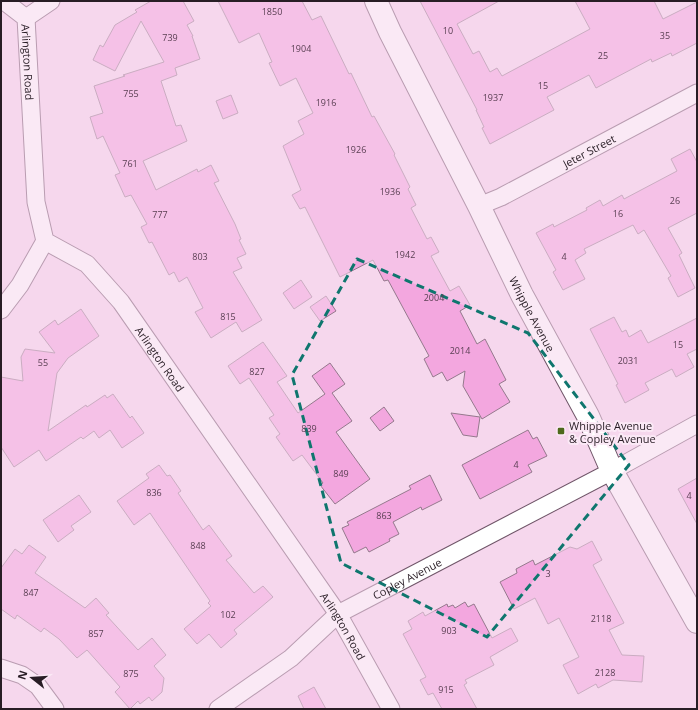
<svg xmlns="http://www.w3.org/2000/svg" width="698" height="710" viewBox="0 0 698 710" font-family="'Open Sans',sans-serif">
  <style>
    .building { fill: #f3a7df; stroke: #95798d }
    .lines { fill: none; stroke-linecap: round; stroke-linejoin: round }
    .street-casing { stroke: #705669; stroke-width: 19 }
    .secondary-casing { stroke: #705669; stroke-width: 24 }
    .street { stroke: #fff; stroke-width: 17 }
    .secondary { stroke: #fff; stroke-width: 22 }
    .marked { fill: none; stroke: #0f766e; stroke-width: 3; stroke-dasharray: 8 5; stroke-linejoin: round }
    .poi-dot { fill: #4e691c; stroke: #fbe9f6; stroke-width: 1.5 }
    .labels { text-anchor: middle; dominant-baseline: central; stroke-width: 4; stroke-linejoin: round; paint-order: stroke }
    .number-label { font-size: 9px; fill: #5b4054 }
    .street-label { font-size: 11px; fill: #281d25; stroke: #fbe9f6 }
    .poi-label { font-size: 11px; fill: #281d25; stroke: #fbe9f6; text-anchor: start }
  </style>
  <rect width="100%" height="100%" fill="#f6d7ed"/>
  <path class="building" d="M151 1H183L194 21 187 25 193 36H192L200 59 175 68 177 75 161 81 176 126 181 125 187 141 143 161 156 190 197 169 198 172 211 165 219 181 214 183 235 224 241 239 239 240 246 254 237 258 242 268 233 272 262 320 242 332 236 322 211 338 195 312 203 308 187 277 179 282 174 272 169 275 152 242 149 243 141 227 147 224 131 195 125 197 115 175 120 173 103 136 97 139 90 117 103 113 94 86 125 76 123 75 164 62 141 21 115 71 93 60 100 45 103 47 115 25 137 12 135 10Z
    M218 1H302L312 20 321 16 349 74 351 73 372 117 374 116 395 154 394 155 410 187 408 189 416 205 411 208 427 239 431 237 439 252 431 256 450 291 459 286 470 305 460 311 477 344 485 339 506 380 499 384 510 402 482 419 463 386 465 371 447 381 442 372 433 377 424 359 429 356 388 280 384 281 373 260 340 277 305 207 300 209 292 195 301 190 283 146 304 134 298 121 313 113 296 78 280 86 269 63 272 62 259 33 239 43Z
    M420 1H499L457 24 473 54 479 51 490 72 497 68 502 76 590 29 575 1H654L663 19 697 2V43L672 56 671 53 652 62 651 59 596 88 589 75 547 97 554 110 490 144 482 128 484 127 476 110H477Z
    M231 95 238 113 223 119 216 101Z
    M690 149 697 162V213L668 228 682 253 679 255 695 288 678 297 668 278 671 276 644 230 638 234 633 225 584 249 586 253 575 260 585 279 563 290 553 272 556 270 536 233 553 224 554 227 587 210 586 208 600 200 603 206 622 195 624 199 677 171 671 159Z
    M301 280 312 297 294 309 283 293Z
    M326 296 336 311 320 321 310 307Z
    M81 309 99 336 68 358 57 373 48 431 86 405 87 407 105 395 107 398 113 394 130 418 132 416 144 433 122 448 110 430 99 438 94 431 83 439 81 437 46 461 39 450 14 467 1 447V377L23 381 21 357 25 349 55 353 39 332 55 320 58 325Z
    M614 317 622 332 626 330 629 337 641 330 648 343 697 318V349L687 354 694 367 676 377 672 369 645 383 649 390 625 403 616 385 618 384 590 329Z
    M263 342 287 376 277 382 298 413 325 394 312 376 330 363 345 384 332 393 352 421 336 432 370 479 335 504 320 485 323 483 302 455 293 461 276 437 280 434 269 418 274 415 249 378 240 384 228 366Z
    M384 407 394 421 380 431 370 418Z
    M451 413 480 417 477 437 463 435Z
    M528 430 533 439 537 437 547 456 528 465 532 472 480 499 462 465Z
    M159 465 167 476 170 475 181 491 178 493 203 530 209 525 232 556 226 560 254 593 263 586 273 597 234 630 237 634 221 648 209 634 197 644 184 629 211 606 208 603 210 601 150 513 134 525 117 501 149 478 146 474Z
    M430 475 442 500 422 510 421 507 393 522 399 534 389 539 390 541 369 552 366 547 354 553 342 528 349 525 347 522 411 489 409 486Z
    M697 478V524L678 489Z
    M79 495 91 512 71 526 74 530 58 542 43 520Z
    M592 541 602 560 593 565 624 623 609 630 622 655 644 656 642 682 613 680 598 688 596 684 578 694 563 665 579 657 559 618 548 624 535 598 514 609 500 582 517 573 516 569 533 560 535 565 570 547 577 549Z
    M29 545 46 557 35 573 85 608 96 598 109 613 106 615 138 650 152 638 166 655 154 666 164 678 162 692 152 701 149 697 140 704 138 701 130 709 115 692 120 687 87 650 77 658 59 639 44 628 41 632 17 615 15 619 1 609V568L15 549 22 554Z
    M465 602 468 607 474 604 492 638 511 628 518 641 490 657 494 665 465 680 467 683 464 685 477 709H442L433 693 428 695 420 680 426 677 403 634 412 629 408 621 423 612 425 616 447 604 448 607 453 605 455 608Z
    M314 687 326 709H304L298 696Z"/>
  <g class="lines">
    <defs>
      <g id="street">
        <path id="s1" d="M4 1 26 18 36 202 45 241 87 264 121 302 338 614 391 709"/>
        <path d="M26 18 51 1"/>
        <path id="s2" d="M479 206 501 197 697 93"/>
        <path d="M1 310 20 285 45 241"/>
        <path d="M1 668 22 675 38 686 55 709"/>
        <path id="s3" d="M218 709 291 658 338 614 612 471 697 424"/>
      </g>
      <g id="secondary">
        <path id="s4" d="M376 1 390 32 479 206 522 295 588 416 612 471 697 622"/>
      </g>
    </defs>
    <use href="#street" class="street-casing"/>
    <use href="#secondary" class="secondary-casing"/>
    <use href="#street" class="street"/>
    <use href="#secondary" class="secondary"/>
  </g>
  <path d="M0 0H698V710H0ZM357 259 528 333 629 465 487 637 341 563 292 375Z" fill="#f6d7ed" fill-opacity=".55" fill-rule="evenodd"/>
  <path class="marked" d="M357 259 528 333 629 465 487 637 341 563 292 375Z"/>
  <rect class="poi-dot" x="557" y="427" width="8" height="8" rx="2"/>
  <g class="labels">
    <g class="number-label">
      <text x="272" y="11">1850</text>
      <text x="448" y="30">10</text>
      <text x="665" y="35">35</text>
      <text x="170" y="37">739</text>
      <text x="301" y="48">1904</text>
      <text x="603" y="55">25</text>
      <text x="543" y="85">15</text>
      <text x="131" y="93">755</text>
      <text x="493" y="97">1937</text>
      <text x="326" y="102">1916</text>
      <text x="356" y="149">1926</text>
      <text x="130" y="163">761</text>
      <text x="390" y="191">1936</text>
      <text x="675" y="200">26</text>
      <text x="618" y="213">16</text>
      <text x="160" y="214">777</text>
      <text x="405" y="254">1942</text>
      <text x="200" y="256">803</text>
      <text x="564" y="256">4</text>
      <text x="434" y="297">2004</text>
      <text x="228" y="316">815</text>
      <text x="678" y="344">15</text>
      <text x="460" y="350">2014</text>
      <text x="628" y="360">2031</text>
      <text x="43" y="362">55</text>
      <text x="257" y="371">827</text>
      <text x="309" y="428">839</text>
      <text x="516" y="464">4</text>
      <text x="341" y="473">849</text>
      <text x="154" y="492">836</text>
      <text x="689" y="495">4</text>
      <text x="384" y="515">863</text>
      <text x="198" y="545">848</text>
      <text x="548" y="573">3</text>
      <text x="31" y="592">847</text>
      <text x="228" y="614">102</text>
      <text x="601" y="618">2118</text>
      <text x="449" y="630">903</text>
      <text x="96" y="633">857</text>
      <text x="605" y="672">2128</text>
      <text x="131" y="673">875</text>
      <text x="446" y="689">915</text>
    </g>
    <g class="street-label">
      <text stroke="none"><textPath href="#s1" startOffset="72">Arlington Road</textPath></text>
      <text stroke="none"><textPath href="#s2" startOffset="123">Jeter Street</textPath></text>
      <text stroke="none"><textPath href="#s4" startOffset="350">Whipple Avenue</textPath></text>
      <text stroke="none"><textPath href="#s1" startOffset="420">Arlington Road</textPath></text>
      <text stroke="none"><textPath href="#s3" startOffset="231">Copley Avenue</textPath></text>
      <text stroke="none"><textPath href="#s1" startOffset="744">Arlington Road</textPath></text>
    </g>
    <g class="poi-label">
      <text x="569" y="425">Whipple Avenue<tspan x="569" dy="13">&amp; Copley Avenue</tspan></text>
    </g>
  </g>
  <rect width="698" height="710" fill="none" stroke="#281d25" stroke-width="4"/>
  <g transform="translate(32 678) rotate(287)" stroke="#fbe9f6" stroke-width="3" paint-order="stroke">
  <path d="M0-3L7 15L0 10L-7 15Z" fill="#281d25"/>
  <text y="-6" font-size="11" font-weight="bold" text-anchor="middle" fill="#281d25">N</text>
  </g>
</svg>
